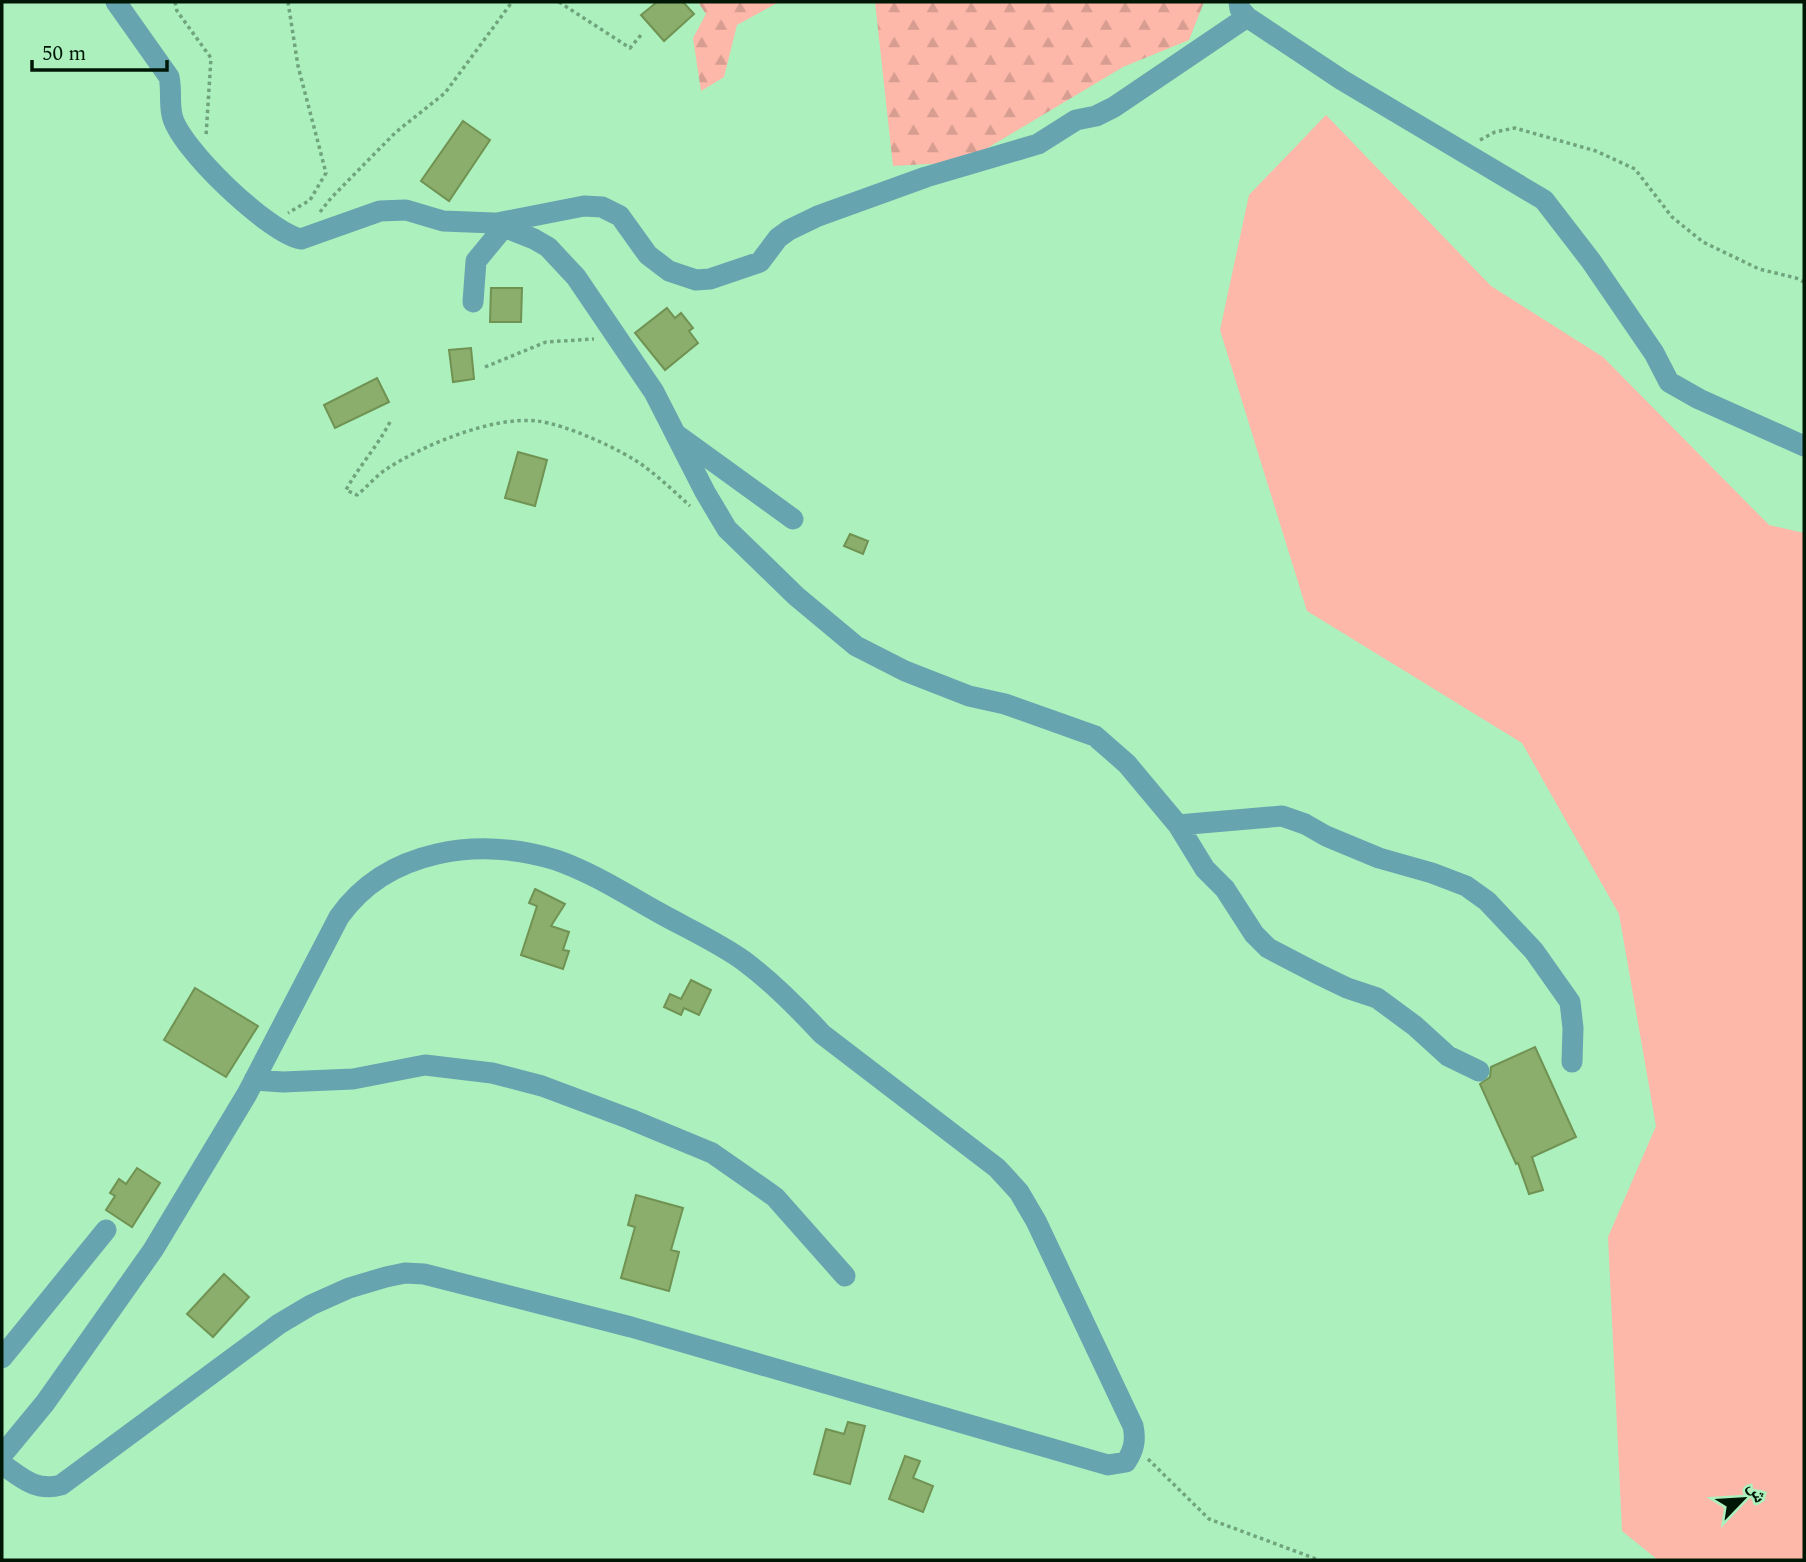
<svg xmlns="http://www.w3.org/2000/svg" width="1806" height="1562" viewBox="0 0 1806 1562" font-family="Spectral,'Noto Naskh Arabic',serif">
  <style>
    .grass { fill: #fdb8aa }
    .forest { fill: url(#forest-firs) }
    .building { fill: #8bae6d; stroke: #709252; stroke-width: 2 }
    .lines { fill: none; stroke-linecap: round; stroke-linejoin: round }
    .path { stroke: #70a47d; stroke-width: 3.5; stroke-dasharray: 3.5 3.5; stroke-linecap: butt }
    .minor { stroke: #66a4b0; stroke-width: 21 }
  </style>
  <defs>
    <pattern id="forest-firs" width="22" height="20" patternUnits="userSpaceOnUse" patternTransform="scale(1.75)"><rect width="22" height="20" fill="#fdb8aa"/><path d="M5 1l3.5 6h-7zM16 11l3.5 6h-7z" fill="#d79d91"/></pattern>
  </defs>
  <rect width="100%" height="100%" fill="#acf0bd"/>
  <path class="grass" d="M1326 115 1491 286 1603 357 1769 525 1804 533V1560H1658L1622 1531 1608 1237 1656 1126 1619 914 1522 743 1307 611 1220 330 1249 195Z"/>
  <path class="forest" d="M698 2H779L737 25 724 77 701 91 693 38 706 14Z
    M875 2H1204L1189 40 1123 67 964 162 893 166Z"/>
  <path class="building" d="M657 2H683L694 14 664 41 641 15Z
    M463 121 490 140 449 201 421 181Z
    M491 288H522L521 322H490Z
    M667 308 675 318 681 313 693 328 689 331 698 343 665 370 635 333Z
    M471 348 474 379 453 382 449 350Z
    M377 378 389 402 335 428 324 405Z
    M518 452 547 460 535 506 505 498Z
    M850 534 868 541 863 554 844 546Z
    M535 889 565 904 551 926 569 932 563 950 569 951 563 969 521 955 537 906 529 903Z
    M691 980 711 990 699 1015 684 1008 681 1015 664 1007 670 994 681 999Z
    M195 988 258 1026 226 1077 164 1040Z
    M1535 1047 1576 1137 1532 1157 1543 1190 1529 1194 1518 1163 1516 1164 1480 1084 1490 1077 1491 1067Z
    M137 1168 160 1183 132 1227 106 1210 115 1196 110 1193 119 1179 126 1184Z
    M636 1195 683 1208 671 1250 679 1252 669 1291 621 1278 635 1227 628 1225Z
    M224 1274 249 1297 213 1337 187 1314Z
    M848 1422 865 1426 850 1484 814 1474 826 1429 844 1434Z
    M905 1456 920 1461 913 1478 933 1486 923 1512 889 1499Z"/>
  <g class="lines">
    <path class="path" d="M175 2 177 11 211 58 206 136
      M288 2 298 66 326 173 310 200 288 213
      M559 2 630 48 641 35
      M1480 140 1495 132 1515 128 1596 151 1635 169 1672 217 1703 242 1759 269 1796 278 1804 282
      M320 212 331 198 396 132 445 93 512 2
      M485 367 546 342 594 339
      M390 422C377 447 359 466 346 490L357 495C367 487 375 477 385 470 423 445 492 416 537 421 565 424 623 450 645 467 661 479 676 493 690 506
      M1148 1459 1209 1519 1319 1560"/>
    <path class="minor" d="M116 2 169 77C172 90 169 102 172 115 178 147 269 233 301 239L380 211 406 210 443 221 494 223 534 239 548 247 576 277 654 392 705 492 727 529 796 596 856 646 905 671 969 696 1005 704 1095 736 1127 764 1178 825 1282 816 1305 824 1326 836 1379 858 1432 873 1466 886 1487 901 1534 951 1570 1002 1573 1028 1572 1062
      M1239 2 1240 9 1247 17 1342 80 1544 200 1591 261 1654 353 1669 382 1699 399 1804 446
      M497 223 584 206 602 207 620 216 648 255 669 271 696 280 710 279 760 262 778 238 789 230 818 216 926 177 1038 144 1076 120 1096 116 1114 107 1247 17
      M473 302 476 261 504 227
      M677 435 793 519
      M1178 825 1205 869 1225 889 1254 934 1268 948 1316 973 1347 988 1377 998 1415 1026 1448 1056 1479 1071
      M254 1080 283 1082 353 1079 425 1065 492 1073 542 1086 630 1119 712 1153 775 1197 845 1276
      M2 1358 106 1230
      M2 1455 45 1403 153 1250 247 1094 339 917C387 849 480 836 556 860 591 872 624 893 656 911 684 927 718 942 744 961 772 982 798 1008 822 1034L997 1168 1019 1192 1036 1221 1133 1426C1136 1440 1134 1450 1126 1462L1108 1465 631 1327 424 1274 405 1273 386 1277 349 1288 311 1305 279 1324 61 1485C36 1492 22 1478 2 1464"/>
  </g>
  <rect width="1806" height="1562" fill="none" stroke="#001706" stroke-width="7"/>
  <g transform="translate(1743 1499) rotate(65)" stroke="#acf0bd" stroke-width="5" paint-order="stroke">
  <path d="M0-5L12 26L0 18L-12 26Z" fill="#001706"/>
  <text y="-10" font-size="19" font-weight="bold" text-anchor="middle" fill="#001706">ش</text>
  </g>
  <path d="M32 60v10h135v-10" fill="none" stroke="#001706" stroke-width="3.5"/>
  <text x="42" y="60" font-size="21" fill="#001706" stroke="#acf0bd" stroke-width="5" paint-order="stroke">50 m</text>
</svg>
